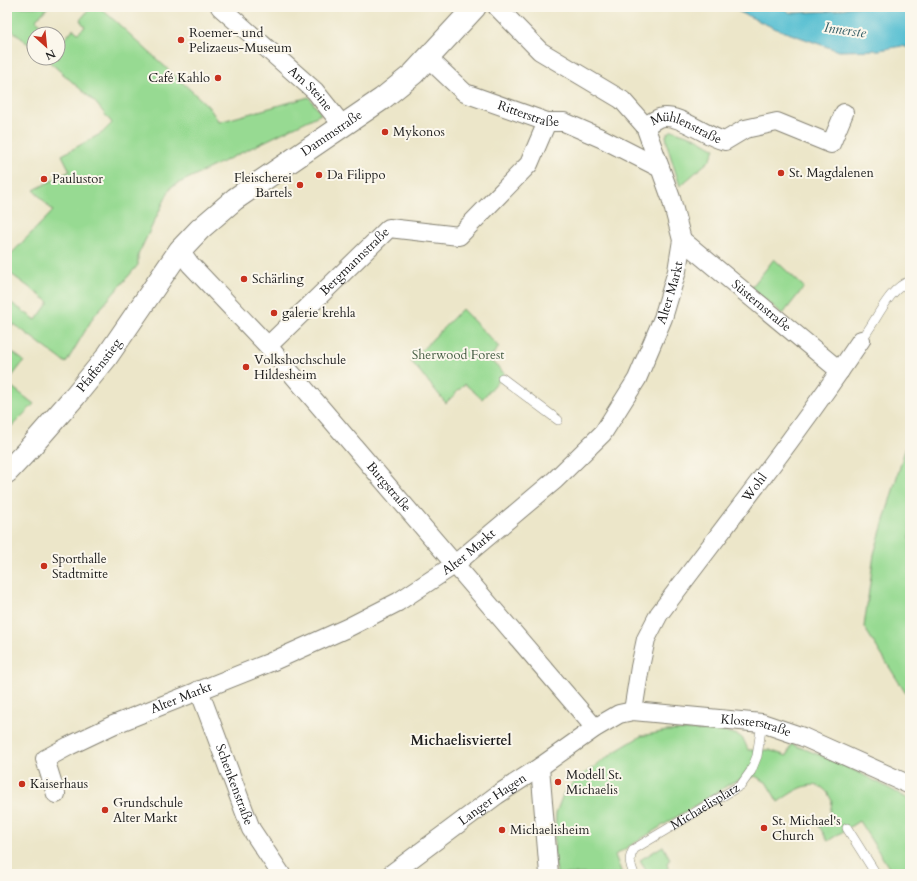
<svg xmlns="http://www.w3.org/2000/svg" width="917" height="881" viewBox="0 0 917 881" font-family="Cardo,serif">
  <style>
    .green { fill: #97da92; stroke: #5a7b57 }
    .water { fill: #56bfd2; stroke: #396e77 }
    .lines { fill: none; stroke-linecap: round; stroke-linejoin: round }
    .lane-casing { stroke: #848172; stroke-width: 10 }
    .street-casing { stroke: #848172; stroke-width: 20 }
    .secondary-casing { stroke: #848172; stroke-width: 24 }
    .lane { stroke: #fff; stroke-width: 9 }
    .street { stroke: #fff; stroke-width: 18 }
    .secondary { stroke: #fff; stroke-width: 22 }
    .poi-dot { fill: #c8321e; stroke: #fbf7ec; stroke-width: 1.5 }
    .labels { text-anchor: middle; dominant-baseline: central; stroke-width: 4; stroke-linejoin: round; paint-order: stroke }
    .poi-label { font-size: 13px; fill: #1c1c1c; stroke: #fbf7ec; text-anchor: start }
    .street-label { font-size: 13px; fill: #1c1c1c; stroke: #fbf7ec }
    .park-label { font-size: 13px; fill: #475e45; stroke: #fbf7ec }
    .water-label { font-size: 14px; font-style: italic; fill: #335d65; stroke: #fbf7ec }
    .neighbourhood-label { font-size: 14px; font-weight: bold; fill: #1c1c1c; stroke: #fbf7ec }
  </style>
  <rect width="100%" height="100%" fill="#fbf7ec"/>
  <filter id="ink" filterUnits="userSpaceOnUse"><feTurbulence type="fractalNoise" baseFrequency=".025" numOctaves="2"/><feDisplacementMap in="SourceGraphic" scale="8" xChannelSelector="R" yChannelSelector="G"/><feConvolveMatrix kernelMatrix="1 2 1 2 8 2 1 2 1" color-interpolation-filters="sRGB"/></filter>
  <filter id="wash" filterUnits="userSpaceOnUse"><feTurbulence type="fractalNoise" baseFrequency=".012" numOctaves="4" result="noise"/><feDisplacementMap in="SourceGraphic" scale="16" xChannelSelector="R" yChannelSelector="G"/><feGaussianBlur stdDeviation="0.9" result="paint"/><feColorMatrix in="noise" values="0 0 0 0 0 0 0 0 0 0 0 0 0 0 0 0 0 1.4 0 .05"/><feComposite in="paint" operator="in"/></filter>
  <g filter="url(#wash)">
    <rect width="100%" height="100%" fill="#ece6c9"/>
    <path class="green" d="M7 7H48L36 20 52 34H34V49L7 26Z
      M91 7H99L113 19 208 106 219 122 309 97 321 114 171 187 138 255V265L94 316 66 363 14 324 7 332V300L36 320 49 302 7 271V258L53 211 34 190 70 171 62 155 102 133 112 123 95 102 45 58H58V39L62 42 73 29 78 33 85 27 80 20Z
      M672 130 696 138 715 149 710 160 680 186 668 148 666 135Z
      M774 259 804 287 783 314 751 288Z
      M462 309 499 347 489 359 505 374 482 399 465 384 446 403 411 361Z
      M7 348 24 361 7 383 34 404 7 431Z
      M910 433V700L864 627 874 554Z
      M691 730C703 731 735 730 742 738 745 741 746 746 748 750H769L787 756 791 744C833 759 872 778 910 800V874H893L859 821 828 841 819 826 830 814 832 801C830 798 828 792 825 790 811 777 790 794 778 802L766 782 755 776 733 782 615 855 622 874H557L554 852 556 813 564 792 577 779 616 751 641 736 667 731Z
      M663 846 670 859 667 863 668 869 671 872 677 871 674 874H649L640 860Z"/>
    <path class="water" d="M729 7H781L791 13 831 11 851 7H910V48L902 46 879 50 839 51 774 28Z"/>
  </g>
  <g filter="url(#ink)">
    <g class="lines">
      <defs>
        <g id="lane">
          <path d="M861 340C876 323 887 289 910 281"/>
          <path d="M502 378 558 420"/>
          <path d="M847 828 876 874"/>
          <path id="s1" d="M634 874C630 864 628 858 634 849L741 785 751 771 757 756 762 723"/>
        </g>
        <g id="street">
          <path id="s2" d="M220 7 315 91 343 126"/>
          <path id="s3" d="M497 7 540 51 622 100 645 126C649 124 654 120 659 118 679 112 705 137 725 141L745 129 777 122 831 144 844 113"/>
          <path id="s4" d="M428 58 465 93 547 122H564L603 139 660 168"/>
          <path id="s5" d="M682 240 840 371"/>
          <path id="s6" d="M180 250 190 264 268 346 595 728"/>
          <path id="s7" d="M268 346 389 228 459 236 529 164 547 122"/>
          <path id="s8" d="M199 690 251 829 281 874"/>
          <path id="s9" d="M633 711 640 667 646 639 659 614C727 523 798 434 861 340"/>
          <path d="M540 767 549 874"/>
          <path id="s10" d="M56 794 45 759 69 746 113 725 271 662 347 628 398 602 454 565 555 480 603 433 637 379 663 318 677 271 682 240 671 198 645 126"/>
          <path id="s11" d="M391 874 497 795 540 767 595 728 619 714 633 711 762 723 803 737 910 785"/>
        </g>
        <g id="secondary">
          <path id="s12" d="M7 472 27 451 75 396 106 358 180 250 200 229 235 199 382 99 413 74 475 7"/>
        </g>
      </defs>
      <use href="#lane" class="lane-casing"/>
      <use href="#street" class="street-casing"/>
      <use href="#secondary" class="secondary-casing"/>
      <use href="#lane" class="lane"/>
      <use href="#street" class="street"/>
      <use href="#secondary" class="secondary"/>
    </g>
  </g>
  <g class="poi-dot">
    <circle cx="181" cy="40" r="4"/>
    <circle cx="218" cy="78" r="4"/>
    <circle cx="385" cy="132" r="4"/>
    <circle cx="781" cy="173" r="4"/>
    <circle cx="319" cy="175" r="4"/>
    <circle cx="44" cy="179" r="4"/>
    <circle cx="300" cy="185" r="4"/>
    <circle cx="244" cy="279" r="4"/>
    <circle cx="274" cy="313" r="4"/>
    <circle cx="246" cy="367" r="4"/>
    <circle cx="44" cy="566" r="4"/>
    <circle cx="558" cy="782" r="4"/>
    <circle cx="22" cy="784" r="4"/>
    <circle cx="105" cy="810" r="4"/>
    <circle cx="764" cy="828" r="4"/>
    <circle cx="502" cy="830" r="4"/>
  </g>
  <g class="labels">
    <g class="poi-label">
      <text x="189" y="33">Roemer- und<tspan x="189" dy="15">Pelizaeus-Museum</tspan></text>
      <text x="210" y="78" text-anchor="end">Café Kahlo</text>
      <text x="393" y="132">Mykonos</text>
      <text x="789" y="173">St. Magdalenen</text>
      <text x="327" y="175">Da Filippo</text>
      <text x="292" y="178" text-anchor="end">Fleischerei<tspan x="292" dy="15">Bartels</tspan></text>
      <text x="52" y="179">Paulustor</text>
      <text x="252" y="279">Schärling</text>
      <text x="282" y="313">galerie krehla</text>
      <text x="254" y="360">Volkshochschule<tspan x="254" dy="15">Hildesheim</tspan></text>
      <text x="52" y="559">Sporthalle<tspan x="52" dy="15">Stadtmitte</tspan></text>
      <text x="566" y="775">Modell St.<tspan x="566" dy="15">Michaelis</tspan></text>
      <text x="30" y="784">Kaiserhaus</text>
      <text x="113" y="803">Grundschule<tspan x="113" dy="15">Alter Markt</tspan></text>
      <text x="772" y="821">St. Michael's<tspan x="772" dy="15">Church</tspan></text>
      <text x="510" y="830">Michaelisheim</text>
    </g>
    <g class="street-label">
      <text stroke="none"><textPath href="#s2" startOffset="122">Am Steine</textPath></text>
      <text stroke="none"><textPath href="#s4" startOffset="118">Ritterstraße</textPath></text>
      <text stroke="none"><textPath href="#s12" startOffset="474">Dammstraße</textPath></text>
      <text stroke="none"><textPath href="#s3" startOffset="237">Mühlenstraße</textPath></text>
      <text stroke="none"><textPath href="#s7" startOffset="121">Bergmannstraße</textPath></text>
      <text stroke="none"><textPath href="#s10" startOffset="846">Alter Markt</textPath></text>
      <text stroke="none"><textPath href="#s5" startOffset="103">Süsternstraße</textPath></text>
      <text stroke="none"><textPath href="#s12" startOffset="141">Pfaffenstieg</textPath></text>
      <text stroke="none"><textPath href="#s6" startOffset="316">Burgstraße</textPath></text>
      <text stroke="none"><textPath href="#s9" startOffset="260">Wohl</textPath></text>
      <text stroke="none"><textPath href="#s10" startOffset="510">Alter Markt</textPath></text>
      <text stroke="none"><textPath href="#s10" startOffset="186">Alter Markt</textPath></text>
      <text stroke="none"><textPath href="#s11" startOffset="417">Klosterstraße</textPath></text>
      <text stroke="none"><textPath href="#s8" startOffset="101">Schenkenstraße</textPath></text>
      <text stroke="none"><textPath href="#s11" startOffset="126">Langer Hagen</textPath></text>
      <text stroke="none"><textPath href="#s1" startOffset="109">Michaelisplatz</textPath></text>
    </g>
    <g class="park-label">
      <text x="458" y="355">Sherwood Forest</text>
    </g>
    <g class="water-label">
      <text transform="translate(845 30) rotate(8)">Innerste</text>
    </g>
    <g class="neighbourhood-label">
      <text x="461" y="740">Michaelisviertel</text>
    </g>
  </g>
  <rect width="917" height="881" fill="none" stroke="#fbf7ec" stroke-width="24"/>
  <g transform="translate(46 46) rotate(153)"><circle r="19" fill="#fbf7ec" stroke="#a29f99"/>
  <path d="M0-3L7 15L0 10L-7 15Z" fill="#c8321e"/>
  <text y="-6" font-size="11" font-weight="bold" text-anchor="middle" fill="#1c1c1c">N</text>
  </g>
</svg>
